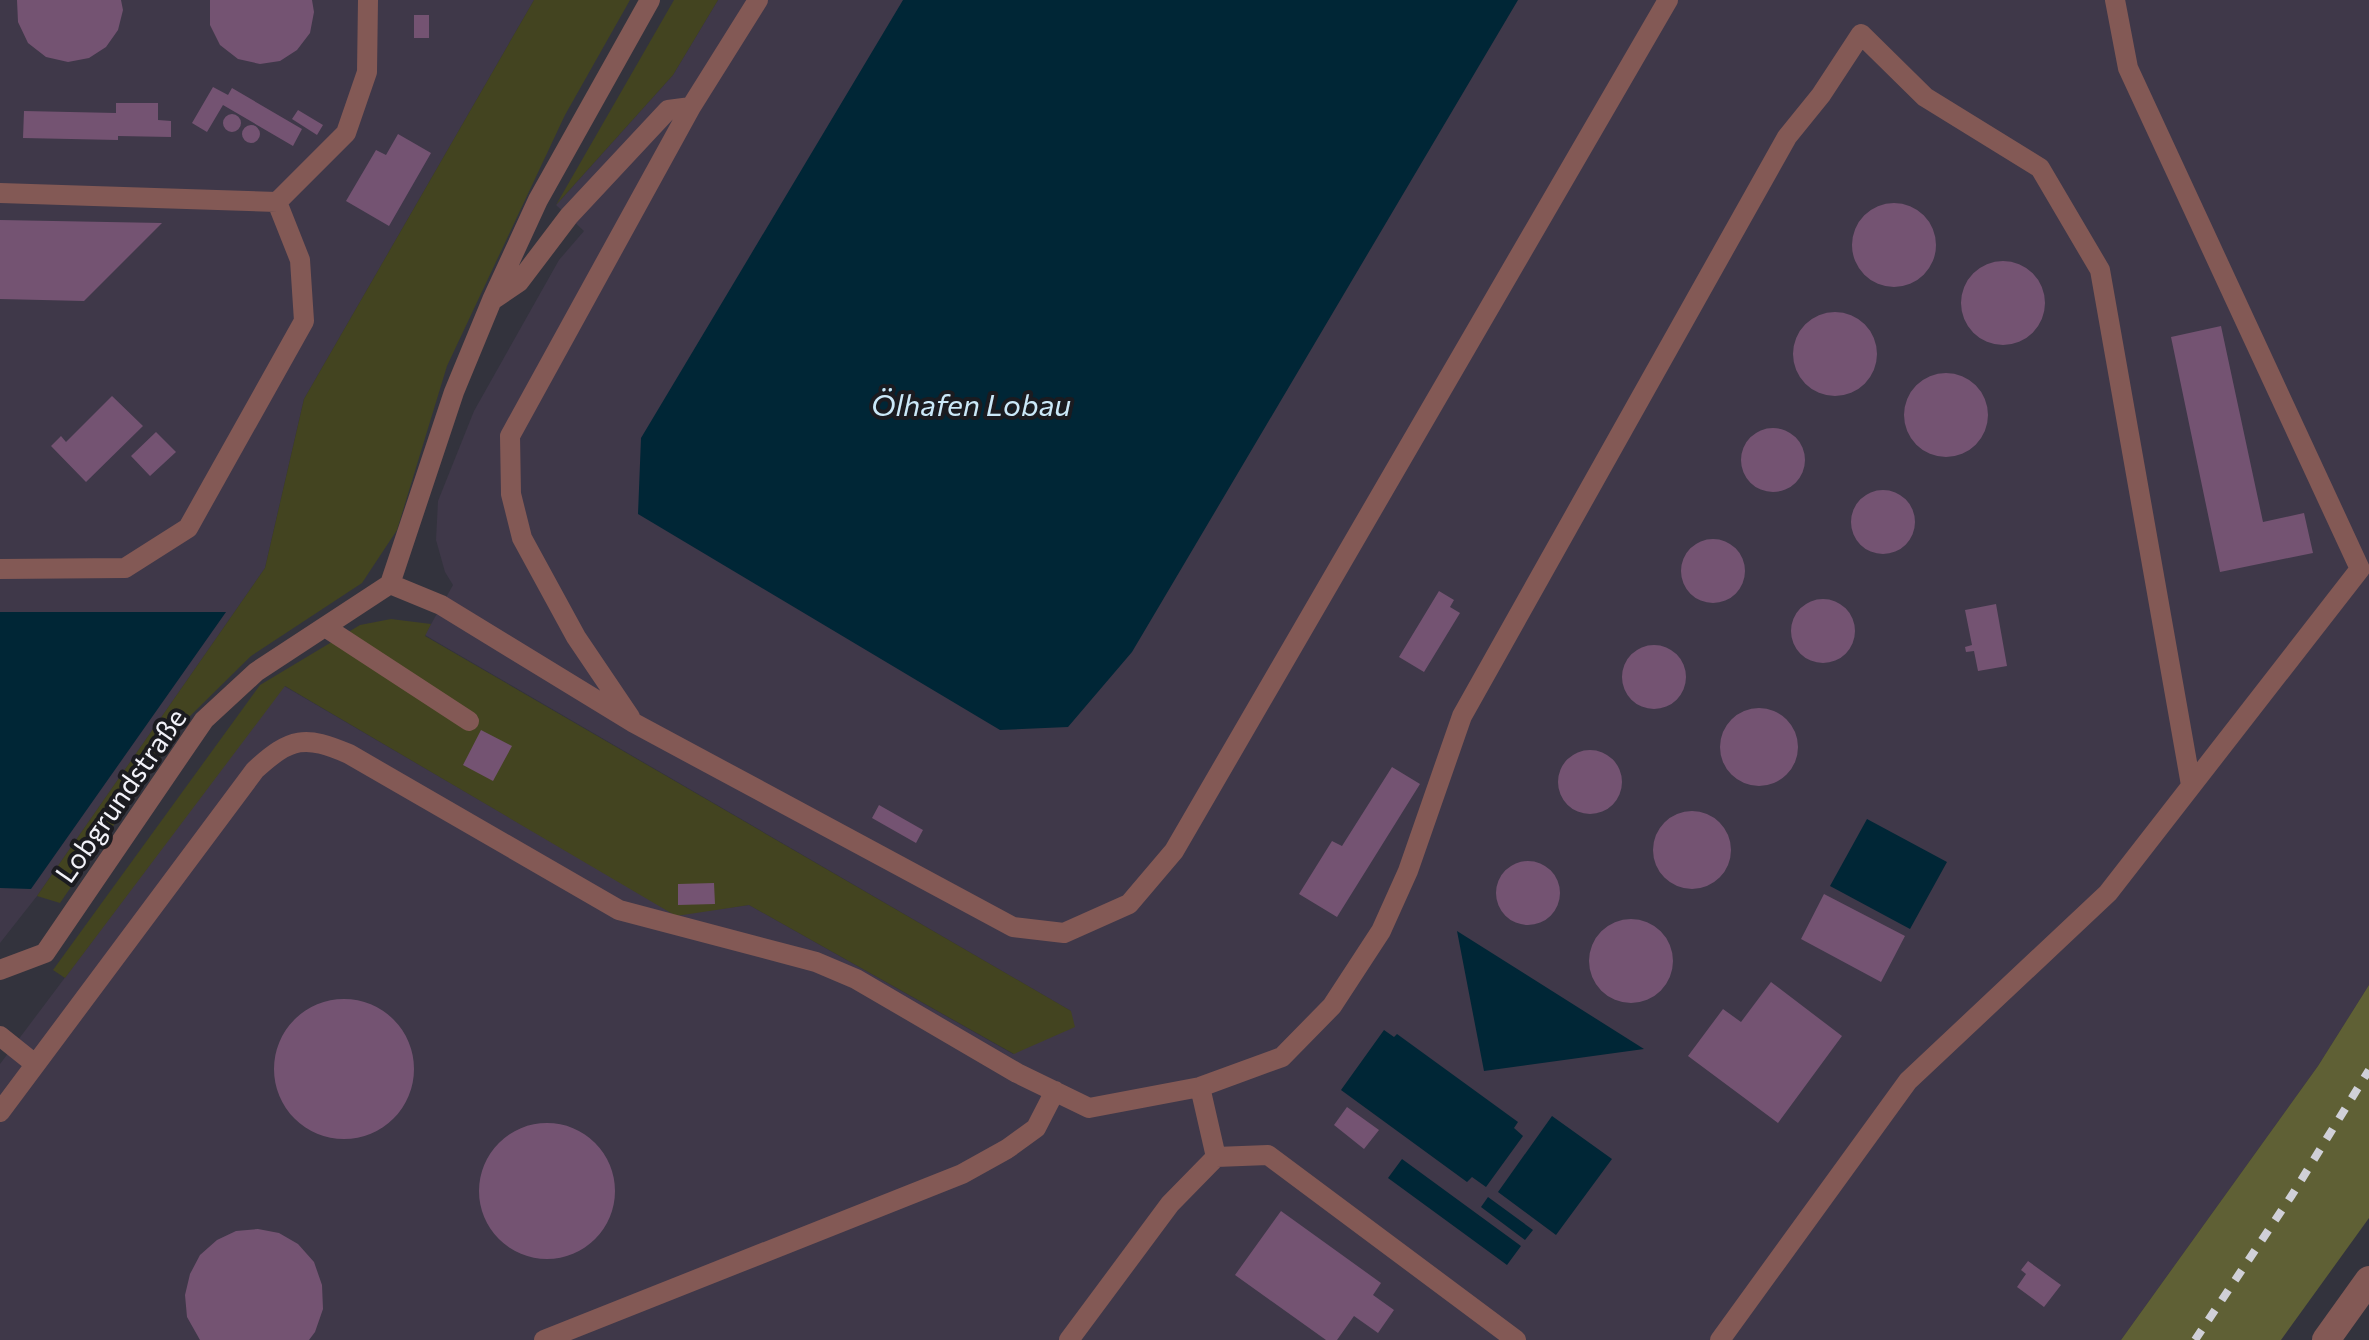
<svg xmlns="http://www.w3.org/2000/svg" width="2369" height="1340" viewBox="0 0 2369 1340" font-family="Commissioner,sans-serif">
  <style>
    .industrial { fill: #3f3849 }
    .green { fill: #434420 }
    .forest { fill: #5f6035 }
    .water { fill: #002636 }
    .building { fill: #745372 }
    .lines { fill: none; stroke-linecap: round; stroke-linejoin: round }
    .service { stroke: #835955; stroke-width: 20 }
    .minor { stroke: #835955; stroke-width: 28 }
    .rail { stroke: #d0d0d8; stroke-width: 8; stroke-dasharray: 12 12; stroke-linecap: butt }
    .labels { text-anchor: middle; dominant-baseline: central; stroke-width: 8; stroke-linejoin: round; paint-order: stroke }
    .street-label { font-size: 28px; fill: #f2f2f9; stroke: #1b1b20 }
    .water-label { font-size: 30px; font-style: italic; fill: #cbe8f8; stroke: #1b1b20 }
  </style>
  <rect width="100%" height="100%" fill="#33333d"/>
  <path class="industrial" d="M0 0H534L304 399 265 568 37 896 0 943Z
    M718 0H2369V985L2318 1066 2121 1340H0V1064L284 686 676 915 749 905 1013 1054 1071 1011 425 635 453 585 445 572 436 540 438 501 474 411 559 260 584 231 556 205 673 75Z"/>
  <path class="green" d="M534 0H630L565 115 447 366 397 530 362 583 251 656 187 719 60 903 37 896 265 568 304 399Z
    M674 0H718L673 75 556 205Z
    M391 619 431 624 425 636 1071 1011 1075 1027 1014 1054 749 905 676 916 285 686 65 978 53 970 260 685 360 625Z"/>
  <path class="forest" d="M2369 985V1218L2281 1340H2121L2318 1066Z"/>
  <path class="water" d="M903 0H1518L1132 652 1068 727 1000 730 638 514 641 438Z
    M0 612H226L31 889 0 888Z
    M1867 819 1947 862 1910 929 1830 886Z
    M1457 931 1644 1049 1484 1071Z
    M1384 1030 1394 1037 1397 1034 1518 1122 1514 1128 1523 1136 1486 1187 1472 1177 1467 1182 1341 1090Z
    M1552 1116 1612 1159 1556 1235 1498 1192Z
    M1402 1159 1521 1246 1507 1265 1388 1178Z
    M1488 1197 1533 1230 1525 1240 1481 1207Z"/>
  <path class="building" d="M17 0H121L123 10 118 30 106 47 89 58 68 62 46 57 28 43 18 22Z
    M210 0H312L314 12 310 33 297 50 280 61 260 64 238 59 220 45 210 25Z
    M414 15H429V38H414Z
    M213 87 228 95 232 88 302 129 293 146 223 105 207 132 192 123Z
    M116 103H158V120L171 121V137L118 136V140L23 138 24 111 116 113Z
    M298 110 323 125 317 135 292 119Z
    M223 123a9 9 0 1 1 18 0a9 9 0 1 1-18 0Z
    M242 134a9 9 0 1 1 18 0a9 9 0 1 1-18 0Z
    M398 134 431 153 389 226 346 201 376 150 386 155Z
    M1852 245a42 42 0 1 1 84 0a42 42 0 1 1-84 0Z
    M0 220 162 223 84 301 0 299Z
    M1961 303a42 42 0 1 1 84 0a42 42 0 1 1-84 0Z
    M1793 354a42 42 0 1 1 84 0a42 42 0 1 1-84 0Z
    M2221 326 2263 522 2304 513 2313 553 2220 572 2171 337Z
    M1904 415a42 42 0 1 1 84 0a42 42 0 1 1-84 0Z
    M112 396 143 426 86 482 51 446 61 436 66 442Z
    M1741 460a32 32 0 1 1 64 0a32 32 0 1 1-64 0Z
    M156 432 176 452 150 476 131 456Z
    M1851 522a32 32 0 1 1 64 0a32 32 0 1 1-64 0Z
    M1681 571a32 32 0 1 1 64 0a32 32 0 1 1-64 0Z
    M1439 591 1454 600 1450 607 1460 613 1424 672 1399 657Z
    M1791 631a32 32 0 1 1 64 0a32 32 0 1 1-64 0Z
    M1996 604 2007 666 1978 671 1974 651 1966 652 1965 647 1972 645 1965 610Z
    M1622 677a32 32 0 1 1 64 0a32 32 0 1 1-64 0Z
    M1720 747a39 39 0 1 1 78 0a39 39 0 1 1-78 0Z
    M481 730 512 746 493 781 463 765Z
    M1558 782a32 32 0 1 1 64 0a32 32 0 1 1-64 0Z
    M1392 767 1420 784 1337 917 1299 894 1332 841 1342 846Z
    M879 805 923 830 916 843 872 818Z
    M1653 850a39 39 0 1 1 78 0a39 39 0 1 1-78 0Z
    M1496 893a32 32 0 1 1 64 0a32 32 0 1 1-64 0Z
    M714 883 715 904 678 905V884Z
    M1824 894 1905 936 1881 982 1801 939Z
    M1589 961a42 42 0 1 1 84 0a42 42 0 1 1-84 0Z
    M1771 982 1842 1036 1778 1123 1688 1056 1723 1009 1741 1022Z
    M274 1069a70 70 0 1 1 140 0a70 70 0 1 1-140 0Z
    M1347 1107 1379 1130 1364 1149 1334 1125Z
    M479 1191a68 68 0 1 1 136 0a68 68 0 1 1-136 0Z
    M1281 1211 1381 1283 1373 1295 1394 1310 1378 1333 1354 1316 1337 1340H1326L1235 1275Z
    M258 1229 279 1233 298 1244 314 1262 322 1285 323 1309 315 1332 309 1340H200L187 1317 185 1295 190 1274 200 1255 217 1240 236 1231Z
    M2028 1261 2061 1285 2044 1307 2017 1287 2026 1274 2021 1270Z"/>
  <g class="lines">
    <path class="service" d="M0 193 277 202 300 260 304 321 188 528 125 568 0 569
      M277 202 346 133 367 72 368 0
      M494 299 519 282 569 216 668 110 691 107 758 0
      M390 584 441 605 634 723 1013 927 1064 933 1129 904 1174 851 1668 0
      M390 584 454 392 492 300 538 200 650 0
      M325 627 469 721
      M630 717 576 637 522 538 511 494 510 436 691 107
      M0 970 45 953 204 720 256 672 390 584
      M0 1036 35 1064
      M1200 1087 1216 1157
      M0 1112 255 770C291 737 305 735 349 754L619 910 816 962 856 979 1017 1073 1089 1108 1200 1087 1282 1057 1332 1006 1381 931 1408 871 1462 716 1787 137 1821 95 1861 34 1925 97 2040 168 2100 270 2191 785
      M544 1340 962 1174 1007 1149 1036 1128 1055 1091
      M1069 1340 1170 1204 1216 1157 1268 1155 1516 1340
      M1720 1340 1908 1081 2108 893 2360 569 2128 68 2115 0"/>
    <path class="minor" d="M2326 1340 2369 1280"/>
    <path class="rail" d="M2195 1340 2292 1195 2369 1070"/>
  </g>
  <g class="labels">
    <g class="street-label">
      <text transform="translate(120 795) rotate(-55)">Lobgrundstraße</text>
    </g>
    <g class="water-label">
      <text x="971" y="403">Ölhafen Lobau</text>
    </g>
  </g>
</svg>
